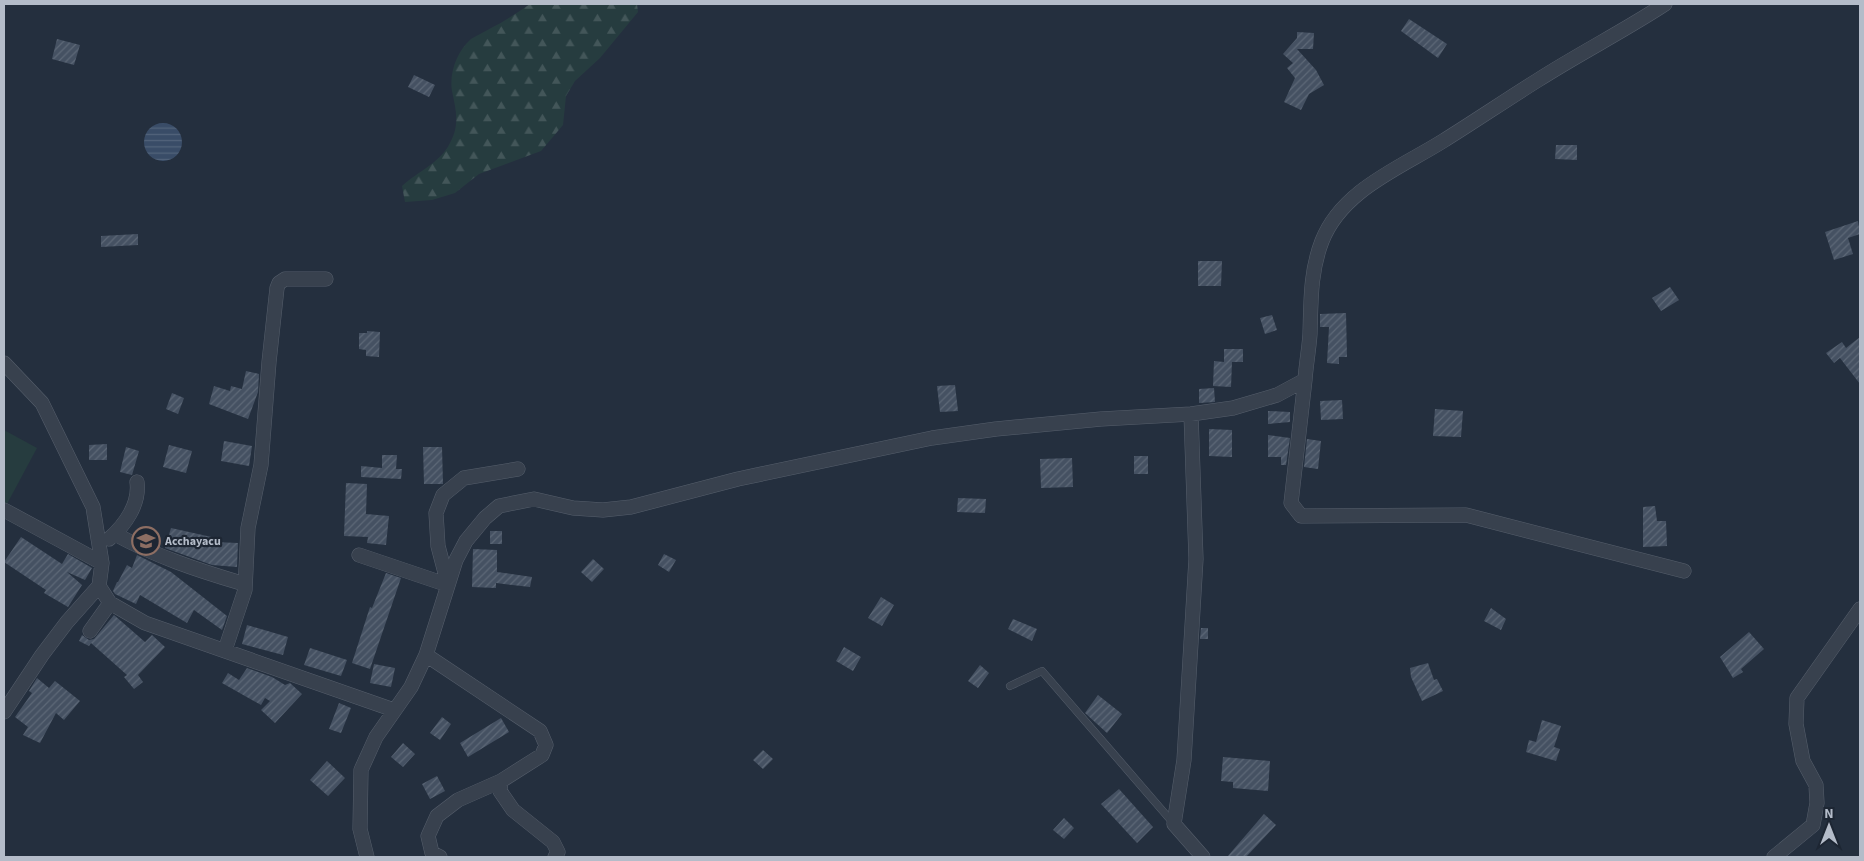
<svg xmlns="http://www.w3.org/2000/svg" width="1864" height="861" viewBox="0 0 1864 861" font-family="'Source Sans 3',sans-serif">
  <style>
    .forest { fill: url(#forest-firs) }
    .garden { fill: #263c3f }
    .water { fill: url(#water-rules) }
    .building { fill: url(#building-hatch) }
    .lines { fill: none; stroke-linecap: round; stroke-linejoin: round }
    .lane-casing { stroke: #565f6c; stroke-width: 8 }
    .street-casing { stroke: #565f6c; stroke-width: 15 }
    .lane { stroke: #38414e; stroke-width: 7 }
    .street { stroke: #38414e; stroke-width: 14 }
    .labels { text-anchor: middle; dominant-baseline: central; stroke-width: 4.5; stroke-linejoin: round; paint-order: stroke }
    .poi-label { font-size: 12px; font-weight: bold; fill: #b4bcc9; stroke: #1d2633; text-anchor: start }
  </style>
  <defs>
    <pattern id="forest-firs" width="22" height="20" patternUnits="userSpaceOnUse" patternTransform="scale(1.25)"><rect width="22" height="20" fill="#263c3f"/><path d="M5 1l3.5 6h-7zM16 11l3.5 6h-7z" fill="#435659"/></pattern>
    <pattern id="water-rules" width="6" height="5" patternUnits="userSpaceOnUse" patternTransform="scale(1.25)"><rect width="6" height="5" fill="#394c67"/><path d="M0 2.5h6" fill="none" stroke="#53647b"/></pattern>
    <pattern id="building-hatch" width="6" height="6" patternUnits="userSpaceOnUse" patternTransform="scale(1.25)"><rect width="6" height="6" fill="#455162"/><path d="M-1 1l2-2M0 6l6-6M5 7l2-2" fill="none" stroke="#5d6877"/></pattern>
  </defs>
  <rect width="100%" height="100%" fill="#242f3e"/>
  <path class="forest" d="M530 4H637L638 12 600 58 575 81 566 96 563 125 541 151 479 174 455 193 432 200 405 202 402 186C417 172 440 163 450 143 460 125 456 110 452 91 449 73 457 51 471 39 477 35 485 32 491 28 505 21 518 12 530 4Z"/>
  <path class="garden" d="M4 430 37 448 7 504 4 502Z"/>
  <path class="water" d="M144 142a19 19 0 1 1 38 0a19 19 0 1 1-38 0Z"/>
  <path class="building" d="M1409 19 1447 44 1438 58 1401 31Z
    M1297 32 1314 33 1313 49H1297L1316 70 1324 85 1309 94 1301 110 1284 102 1295 78 1287 68 1293 63 1283 54 1297 38Z
    M57 39 80 45 74 65 52 59Z
    M414 75 435 85 429 97 408 87Z
    M1556 145H1577V160L1555 159Z
    M1858 221 1860 234 1848 238 1853 254 1834 260 1825 232Z
    M138 234V245L101 247V236Z
    M1198 261H1222L1221 286H1198Z
    M1670 287 1679 300 1661 311 1652 298Z
    M1346 313 1347 357H1339V364L1327 363 1329 327H1320V314Z
    M1272 315 1277 330 1265 334 1260 318Z
    M367 331 380 332 379 357 366 356V350L359 349V333H367Z
    M1860 337V384L1840 358 1834 363 1826 353 1842 342 1846 348Z
    M1224 349H1243V362H1232L1231 387 1213 386 1214 361 1224 362Z
    M246 371 259 374 258 392 248 419 209 404 214 386 230 391 231 386 242 389Z
    M955 385 958 411 940 412 937 386Z
    M1214 388 1215 402 1199 403V389Z
    M172 393 184 398 178 414 166 409Z
    M1342 400 1343 419 1321 420 1320 401Z
    M1435 409 1463 411 1461 437 1433 436Z
    M1268 411 1290 412V422L1268 424Z
    M1209 429 1232 430V457L1209 456Z
    M1268 435 1290 438 1286 465H1281V457H1268Z
    M1307 439 1321 441 1318 469 1304 467Z
    M224 441 252 446 249 466 221 461Z
    M107 444V460H89V445Z
    M169 445 192 451 186 473 163 467Z
    M126 447 139 451 132 475 120 472Z
    M423 447H442L443 484H424Z
    M382 455H397L396 469H402L401 479 361 477V466L382 468Z
    M1134 456H1148V474H1134Z
    M1072 458 1073 487 1041 488 1040 459Z
    M346 483 367 484 366 514 389 516 386 545 367 543 368 537 344 536Z
    M958 498 986 499 985 513 957 512Z
    M1655 506 1657 521H1666L1667 546 1643 547V507Z
    M171 528 216 538 215 542 238 543 237 567 212 565 165 548Z
    M490 531H502V544H490Z
    M21 537 62 564 68 554 92 568 85 580 67 572 82 585 68 607 44 593 46 590 4 562Z
    M473 549 497 550V572L532 577 530 587 496 583V588L472 587Z
    M664 554 676 560 669 572 658 565Z
    M137 555 171 572 227 616 222 630 194 610 187 623 140 595 136 604 115 594 113 591 117 582H118L127 565 132 568Z
    M593 559 604 569 592 582 581 572Z
    M386 573 401 578 370 669 352 663 370 607 372 608Z
    M881 597 894 605 882 626 868 618Z
    M1491 608 1506 619 1501 630 1484 621Z
    M114 615 145 642 152 635 165 647 138 675 143 682 134 689 124 677 127 675 91 643 89 646 79 641 82 635 89 640 94 639Z
    M1013 619 1037 629 1032 641 1008 629Z
    M247 625 288 637 283 655 242 644Z
    M1201 628H1208V639H1200Z
    M1749 632 1764 649 1741 669 1743 672 1733 678 1720 657Z
    M844 647 861 657 853 671 836 661Z
    M310 648 347 660 341 676 304 665Z
    M1428 663 1434 680 1437 679 1443 691 1422 701 1411 677 1410 668Z
    M374 664 395 668 391 687 370 683Z
    M980 665 989 673 978 688 968 681Z
    M247 668 272 677 285 685 290 683 302 694 275 723 261 710 270 701 265 698 261 705 222 683 228 673 239 680Z
    M37 678 49 688 55 681 80 701 64 720 56 713 40 743 23 735 28 727 15 717 32 693 29 691Z
    M1098 695 1122 714 1107 733 1085 713Z
    M339 703 351 708 341 733 329 729Z
    M442 717 451 724 440 740 430 733Z
    M501 718 509 732 468 757 460 743Z
    M1542 720 1561 726 1554 747 1560 749 1556 761 1526 752 1529 740 1536 742Z
    M403 743 415 754 403 767 391 757Z
    M763 750 773 759 763 769 753 760Z
    M1223 757 1270 761 1268 791 1233 788V782L1221 781Z
    M327 761 345 778 328 796 310 780Z
    M437 776 445 791 430 799 422 784Z
    M1119 789 1153 827 1137 843 1101 804Z
    M1264 814 1276 825 1246 857H1227Z
    M1064 818 1074 828 1064 839 1053 830Z"/>
  <g class="lines">
    <defs>
      <path id="lane" d="M1010 686 1042 671 1174 824"/>
      <path id="street" d="M4 363 42 403 93 507 102 563 99 586 67 622 42 655 4 712
        M1305 380 1291 503 1301 516 1466 515 1684 571
        M1191 414 1196 559 1184 760 1174 824 1203 857
        M4 510 102 563
        M115 534C155 556 197 570 241 583
        M109 539C125 525 140 504 137 482
        M359 555 448 585
        M448 584 438 546 436 513 443 495 464 478 518 469
        M99 586 110 603 145 623 394 710
        M90 631 110 603
        M225 650 245 590 248 528 261 465 269 362 277 288 279 283 285 279H326
        M426 655 540 731 546 745 542 755 501 781 500 791 513 810 553 842 558 852 555 857
        M367 857 360 829 361 770 376 737 411 687 426 655 456 560 466 541 485 518 499 506 534 499 573 508 603 510 631 507 738 479 932 438 996 429 1101 419 1191 414 1233 408 1277 395 1305 380C1306 365 1309 349 1310 334 1311 302 1310 272 1322 241 1342 190 1400 168 1443 141 1475 121 1506 100 1538 80 1580 53 1624 31 1665 4
        M440 857 432 853 428 836 437 816 458 800 501 781
        M1774 857 1813 825 1817 803 1816 785 1803 761 1796 724 1797 698 1860 609"/>
    </defs>
    <use href="#lane" class="lane-casing"/>
    <use href="#street" class="street-casing"/>
    <use href="#lane" class="lane"/>
    <use href="#street" class="street"/>
  </g>
  <defs>
    <symbol id="school-ring" viewBox="-11 -11 22 22"><circle r="9.5" fill="#1d2633" stroke="#8d6e63" stroke-width="1.5"/><path d="M0-5L7-2L0 1L-7-2ZM-4 1L0 2.5L4 1V4Q0 6-4 4Z" fill="#8d6e63"/></symbol>
  </defs>
  <g fill-rule="evenodd">
    <use href="#school-ring" x="130" y="525" width="32" height="32"/>
  </g>
  <g class="labels">
    <g class="poi-label">
      <text x="165" y="541">Acchayacu</text>
    </g>
  </g>
  <rect width="1864" height="861" fill="none" stroke="#b4bcc9" stroke-width="10"/>
  <g transform="translate(1829 826)" stroke="#1d2633" stroke-width="4" paint-order="stroke">
  <path d="M0-4L9 19L0 12L-9 19Z" fill="#b4bcc9"/>
  <text y="-8" font-size="14" font-weight="bold" text-anchor="middle" fill="#b4bcc9">N</text>
  </g>
</svg>
